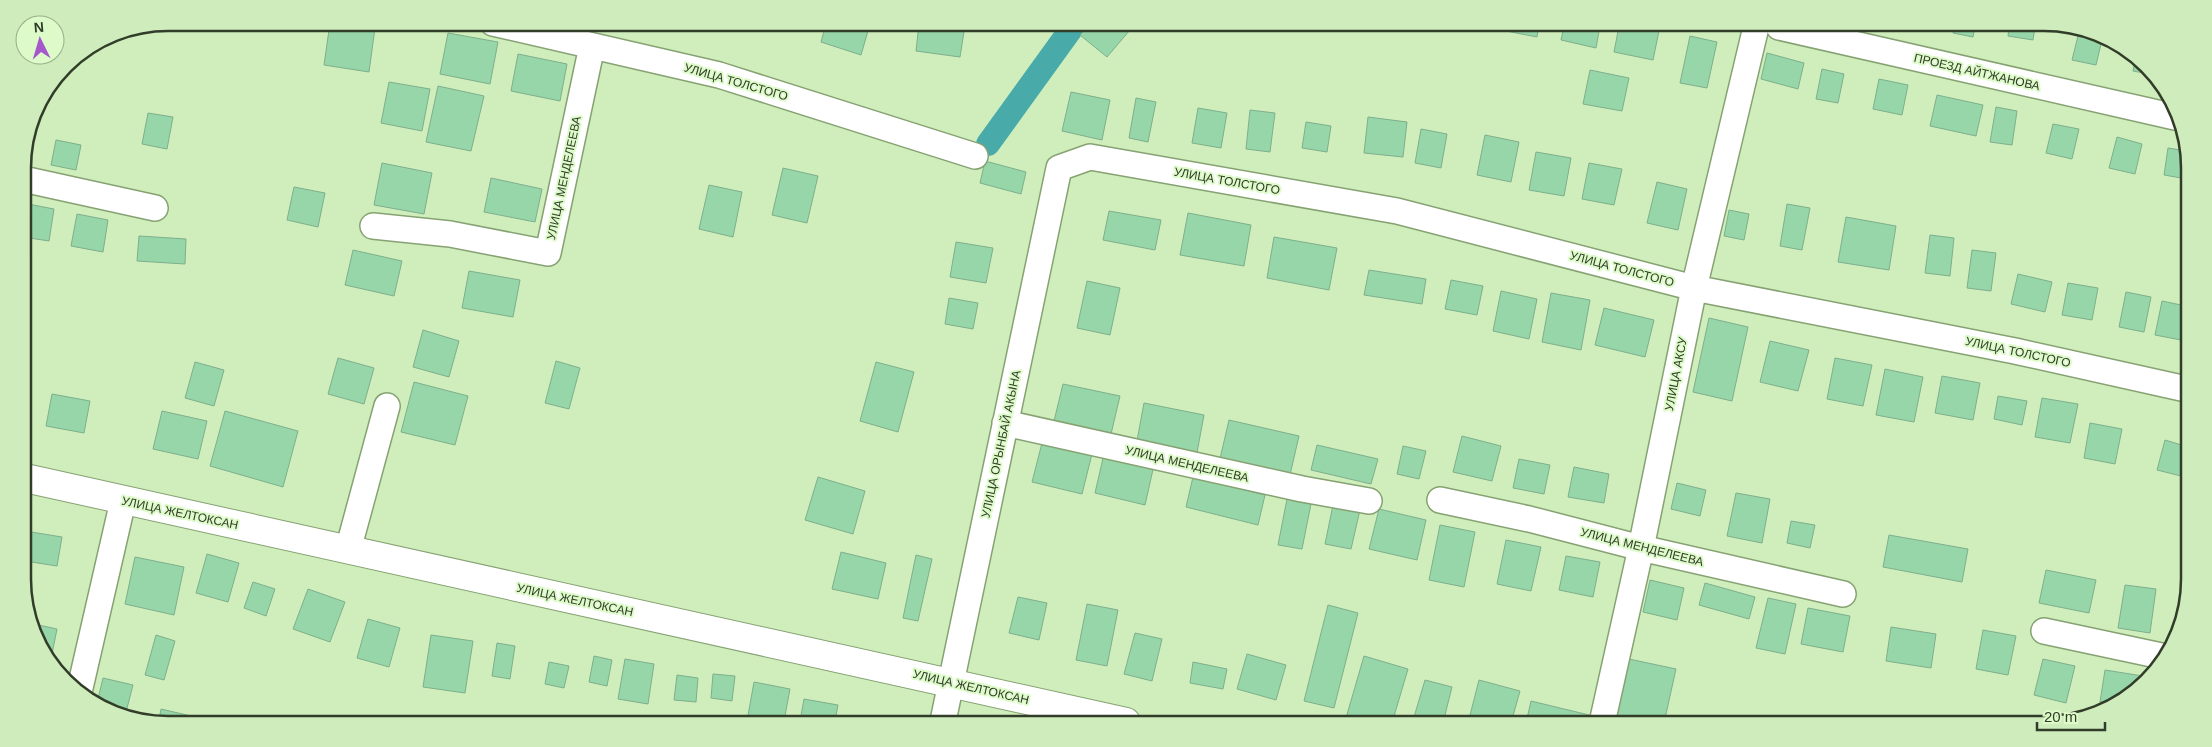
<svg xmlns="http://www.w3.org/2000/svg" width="2212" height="747" viewBox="0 0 2212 747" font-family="Arial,sans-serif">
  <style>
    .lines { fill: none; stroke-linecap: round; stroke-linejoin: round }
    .canal { stroke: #48aba9; stroke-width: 24 }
    .building { fill: #96d6a8; stroke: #7eaf8c }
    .minor-casing { stroke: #86a273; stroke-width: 28 }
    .secondary-casing { stroke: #86a273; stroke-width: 30 }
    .minor { stroke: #fff; stroke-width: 25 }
    .secondary { stroke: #fff; stroke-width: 28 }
    .labels { text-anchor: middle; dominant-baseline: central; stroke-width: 4; stroke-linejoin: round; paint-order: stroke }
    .street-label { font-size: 12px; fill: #323d29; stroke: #ddfbc9 }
    .rim { fill: none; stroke: #323d29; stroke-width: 2.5 }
  </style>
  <rect width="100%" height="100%" fill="#d0eebc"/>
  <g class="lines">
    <path class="canal" d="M988 144 1074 25"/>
  </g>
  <path class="building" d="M330 23 375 28 369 72 324 65Z
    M826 24H870L861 55 821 42Z
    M919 24 965 25 960 57 916 51Z
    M1089 25H1125L1130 30 1107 57 1080 35Z
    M1507 26H1539L1537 37 1506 31Z
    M1564 26H1600L1596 48 1561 40Z
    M1619 26H1660L1653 60 1614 52Z
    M1954 27H1975L1973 37 1953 33Z
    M2009 27H2035L2033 40 2008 36Z
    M2080 28 2102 40 2096 65 2072 60Z
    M448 33 498 42 490 84 440 74Z
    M1690 36 1717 42 1707 88 1680 83Z
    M1767 53 1804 63 1798 89 1761 79Z
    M518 54 567 64 560 101 511 91Z
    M2135 61 2153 72 2154 75 2133 71Z
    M1822 69 1844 74 1838 103 1816 99Z
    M1590 70 1629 78 1622 111 1583 104Z
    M1879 79 1908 85 1902 115 1873 109Z
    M389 82 430 89 422 131 381 123Z
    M438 86 484 96 471 151 426 142Z
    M1071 92 1110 100 1102 140 1062 131Z
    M1937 95 1983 105 1976 136 1930 126Z
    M1136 98 1156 102 1148 142 1129 138Z
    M1996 107 2017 111 2012 145 1990 142Z
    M1198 108 1227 113 1221 148 1192 143Z
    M1250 110 1275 113 1270 152 1246 149Z
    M148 113 173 117 167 149 142 144Z
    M1368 117 1407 122 1403 157 1364 153Z
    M1306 122 1331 126 1327 152 1302 148Z
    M2053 124 2079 129 2072 159 2046 153Z
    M1421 129 1447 134 1441 168 1415 163Z
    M1485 135 1519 142 1511 182 1477 175Z
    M2117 137 2142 144 2135 174 2109 168Z
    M56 140 81 145 76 170 51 165Z
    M2168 148 2187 151V179L2164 175Z
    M1536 152 1571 158 1564 196 1529 190Z
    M985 161 1026 172 1021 194 980 183Z
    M382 163 432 173 424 214 374 205Z
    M1589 163 1622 169 1614 205 1582 199Z
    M783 168 818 176 807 223 772 215Z
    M491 178 542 189 535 222 484 212Z
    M1657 182 1687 189 1678 230 1647 223Z
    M709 185 742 192 733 237 699 229Z
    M294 187 325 193 318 227 287 220Z
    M23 203 54 209 49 241 23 237Z
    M1787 204 1810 208 1802 250 1780 246Z
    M1729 210 1749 214 1744 240 1724 236Z
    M1109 211 1161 220 1155 250 1103 240Z
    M1188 213 1251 225 1244 266 1180 255Z
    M77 214 108 220 103 252 71 246Z
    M1846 217 1896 226 1889 270 1838 262Z
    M1930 235 1954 238 1950 276 1925 273Z
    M139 236 186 239 185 264 137 261Z
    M1274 237 1337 248 1329 290 1267 278Z
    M956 242 993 248 986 283 950 277Z
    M353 250 402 261 394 296 345 285Z
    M1972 250 1996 253 1991 291 1967 288Z
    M1369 270 1426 279 1422 304 1364 295Z
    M469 271 520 280 513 317 462 308Z
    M2018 274 2052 282 2045 312 2011 304Z
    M1451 280 1483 286 1477 315 1445 309Z
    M1087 281 1120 288 1110 335 1077 328Z
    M2068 283 2098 288 2092 320 2062 315Z
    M1501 291 1537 299 1529 339 1493 331Z
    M2126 292 2151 297 2144 332 2119 327Z
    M1551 293 1590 300 1581 350 1542 342Z
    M949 298 978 303 973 329 945 324Z
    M2162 301 2186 306 2181 340 2155 335Z
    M1604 308 1654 320 1645 357 1595 345Z
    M1709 318 1748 327 1732 401 1693 392Z
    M423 330 459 341 449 377 413 367Z
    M1770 341 1809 350 1798 391 1760 382Z
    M338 358 374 368 364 404 328 394Z
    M1835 358 1872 365 1863 406 1827 399Z
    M556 361 580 368 569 409 545 403Z
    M195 362 224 370 214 406 185 398Z
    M876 362 914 372 898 432 860 421Z
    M1885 369 1923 377 1914 422 1876 415Z
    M1942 376 1980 383 1973 420 1935 413Z
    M414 382 468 396 455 445 401 432Z
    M1063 384 1120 396 1111 434 1054 421Z
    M52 394 90 401 84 433 46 426Z
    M1998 396 2027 401 2022 425 1994 419Z
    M2042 398 2078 404 2070 443 2035 437Z
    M1144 403 1204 415 1196 458 1136 446Z
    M162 411 207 421 198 459 153 449Z
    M225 411 298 431 283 487 210 466Z
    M1229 420 1299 436 1289 479 1219 463Z
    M2090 423 2122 429 2115 464 2084 458Z
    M1462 436 1501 446 1492 481 1453 472Z
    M2165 440 2185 446V477L2157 470Z
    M1042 443 1092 454 1082 494 1032 482Z
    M1317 445 1378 459 1371 484 1311 470Z
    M1403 446 1426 451 1419 479 1397 474Z
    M1104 454 1154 465 1145 505 1095 493Z
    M1519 459 1550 465 1544 494 1513 488Z
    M1574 467 1609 474 1604 503 1568 497Z
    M818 477 865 491 853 534 805 520Z
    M1193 477 1265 495 1258 525 1186 507Z
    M1677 483 1706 490 1700 516 1671 509Z
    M1736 493 1770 499 1762 543 1727 536Z
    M1287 499 1311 504 1302 549 1278 545Z
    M1333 505 1360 510 1351 549 1325 544Z
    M1379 509 1426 520 1417 560 1369 549Z
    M1791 521 1815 525 1810 548 1787 543Z
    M1440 525 1475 532 1464 587 1429 580Z
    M25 531 62 537 57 566 25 561Z
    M1889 535 1968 549 1962 582 1883 567Z
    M1506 540 1541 547 1531 591 1497 584Z
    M841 552 886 563 878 599 832 589Z
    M207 554 239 563 228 602 196 593Z
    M916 555 932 559 918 621 903 618Z
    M1566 556 1600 562 1593 597 1559 590Z
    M135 557 184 567 174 615 125 604Z
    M2046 570 2096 580 2089 613 2039 603Z
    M1650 580 1684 588 1677 620 1643 612Z
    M253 582 275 589 266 616 244 608Z
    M1705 583 1755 597 1749 619 1699 605Z
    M2125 585 2156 589 2150 633 2118 628Z
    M308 589 345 602 330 642 293 629Z
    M2182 594H2185L2184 617 2180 627 2177 626Z
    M1018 597 1047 603 1039 640 1009 633Z
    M1768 598 1796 604 1785 654 1756 648Z
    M1087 604 1118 610 1107 666 1076 660Z
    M1328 605 1358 613 1334 708 1304 701Z
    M1808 608 1850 616 1843 652 1801 644Z
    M368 619 400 628 389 667 357 658Z
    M34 624 57 629 51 659Z
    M1891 627 1936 634 1931 668 1886 661Z
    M1983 630 2016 636 2008 675 1976 669Z
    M1135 633 1162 639 1152 681 1124 674Z
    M156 635 175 641 164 680 145 675Z
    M431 635 473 641 465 693 423 687Z
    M497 643 515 646 510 679 492 676Z
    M1247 654 1286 665 1276 700 1237 689Z
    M594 656 612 660 607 686 589 682Z
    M1364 656 1408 669 1392 723 1362 722 1346 718Z
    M625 659 654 664 648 704 618 699Z
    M1629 659 1676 669 1664 723H1615Z
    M2043 659 2075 666 2066 703 2034 695Z
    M549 662 569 666 564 688 545 684Z
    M1193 662 1227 669 1223 689 1190 683Z
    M2105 670 2143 676 2141 685 2133 694 2115 704 2100 702Z
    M713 674 735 676 732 701 711 698Z
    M677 675 698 678 696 702 674 700Z
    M103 678 133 685 125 716 98 699Z
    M1425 680 1452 687 1443 723H1434L1414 717Z
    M1479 680 1520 691 1511 723H1468Z
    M754 682 790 689 784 721H747Z
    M804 699 838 705 835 721H800Z
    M1531 701 1589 715 1588 723H1526Z
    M161 709 191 716 190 720H159Z"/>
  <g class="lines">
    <defs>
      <path id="minor" d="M493 23 719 75 975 156
        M1779 27 2175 117
        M23 179 155 208
        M373 226 450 234 548 253 592 46
        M1005 423 1302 489 1369 501
        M1440 500 1529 519 1641 548 1843 594
        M348 550 387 406
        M2044 631 2166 657
        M80 688 123 501
        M943 721 1059 168 1090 157 1397 211 1694 288 2015 351 2186 389
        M1602 723 1641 548 1694 288 1756 27"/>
      <path id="secondary" d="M25 478 1126 722"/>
    </defs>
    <use href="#minor" class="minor-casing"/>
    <use href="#secondary" class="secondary-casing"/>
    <use href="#minor" class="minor"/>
    <use href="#secondary" class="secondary"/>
  </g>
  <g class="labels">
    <g class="street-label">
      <text transform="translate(1977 72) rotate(13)">ПРОЕЗД АЙТЖАНОВА</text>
      <text transform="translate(736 82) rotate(16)">УЛИЦА ТОЛСТОГО</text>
      <text transform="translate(564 178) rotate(-78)">УЛИЦА МЕНДЕЛЕЕВА</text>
      <text transform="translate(1227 181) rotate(10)">УЛИЦА ТОЛСТОГО</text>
      <text transform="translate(1622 269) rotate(15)">УЛИЦА ТОЛСТОГО</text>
      <text transform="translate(2018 352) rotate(12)">УЛИЦА ТОЛСТОГО</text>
      <text transform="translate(1676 374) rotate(-79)">УЛИЦА АКСУ</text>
      <text transform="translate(1001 444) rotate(-78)">УЛИЦА ОРЫНБАЙ АКЫНА</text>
      <text transform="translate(1187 464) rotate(13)">УЛИЦА МЕНДЕЛЕЕВА</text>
      <text transform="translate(180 513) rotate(12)">УЛИЦА ЖЕЛТОКСАН</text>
      <text transform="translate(1642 547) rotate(14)">УЛИЦА МЕНДЕЛЕЕВА</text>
      <text transform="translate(575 600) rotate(12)">УЛИЦА ЖЕЛТОКСАН</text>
      <text transform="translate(971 687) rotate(13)">УЛИЦА ЖЕЛТОКСАН</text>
    </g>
  </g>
  <path d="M0 0H2212V747H0ZM168 31H2044A137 137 0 0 1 2181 168V579A137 137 0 0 1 2044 716H168A137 137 0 0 1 31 579V168A137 137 0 0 1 168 31Z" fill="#cfecbc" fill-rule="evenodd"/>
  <path class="rim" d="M168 31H2044A137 137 0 0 1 2181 168V579A137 137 0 0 1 2044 716H168A137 137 0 0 1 31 579V168A137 137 0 0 1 168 31Z"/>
  <g transform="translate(40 40) rotate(355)"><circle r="24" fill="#ddfbc9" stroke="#99af89"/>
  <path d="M0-4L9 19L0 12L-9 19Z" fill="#a558cb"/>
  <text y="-8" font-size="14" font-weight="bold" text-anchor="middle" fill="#323d29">N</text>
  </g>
  <path d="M2037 722v8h68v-8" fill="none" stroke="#323d29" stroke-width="2.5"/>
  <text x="2044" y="722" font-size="15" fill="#323d29" stroke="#ddfbc9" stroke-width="4" paint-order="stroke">20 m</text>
</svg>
